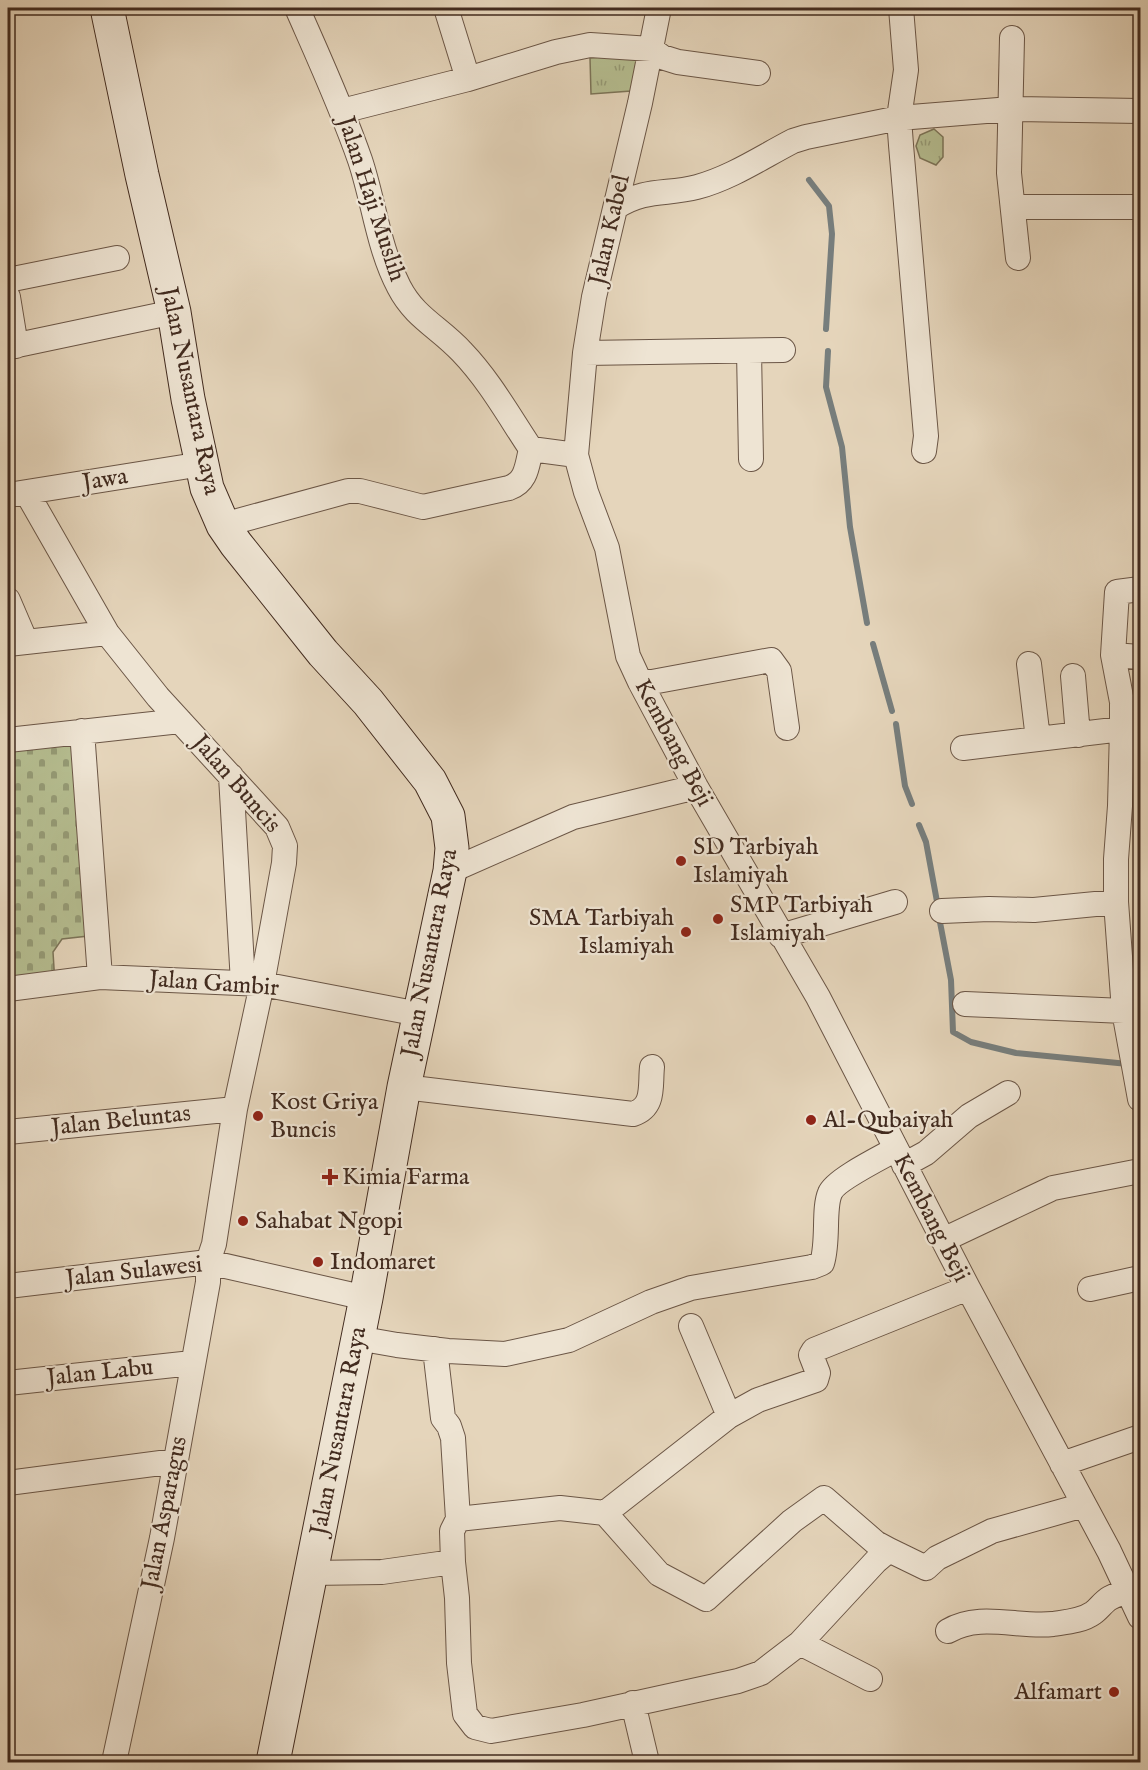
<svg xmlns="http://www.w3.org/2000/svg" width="1148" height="1770" viewBox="0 0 1148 1770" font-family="'IM FELL English',serif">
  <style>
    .grass { fill: url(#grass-tufts); stroke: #7c7458; stroke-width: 1.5 }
    .cemetery { fill: url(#cemetery-stones); stroke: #7c7458; stroke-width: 1.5 }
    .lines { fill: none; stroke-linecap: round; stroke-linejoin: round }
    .stream { stroke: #777e7d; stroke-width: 6 }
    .street-casing { stroke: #6b5646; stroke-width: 26 }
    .secondary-casing { stroke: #422b1f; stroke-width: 35 }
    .street { stroke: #eee4d3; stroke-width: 24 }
    .secondary { stroke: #eee4d3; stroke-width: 33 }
    .poi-dot { fill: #8f2418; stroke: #eee4d3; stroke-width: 2 }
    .labels { text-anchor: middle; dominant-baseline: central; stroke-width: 4.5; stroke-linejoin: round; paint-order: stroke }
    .street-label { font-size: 24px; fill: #422b1f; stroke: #eee4d3 }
    .poi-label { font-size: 24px; fill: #422b1f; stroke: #eee4d3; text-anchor: start }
  </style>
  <defs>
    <pattern id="grass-tufts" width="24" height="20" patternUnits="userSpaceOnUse" patternTransform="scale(1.5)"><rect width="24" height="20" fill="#b5bd90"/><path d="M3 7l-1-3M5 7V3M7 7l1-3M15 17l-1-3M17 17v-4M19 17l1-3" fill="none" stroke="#959a75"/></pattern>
    <pattern id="cemetery-stones" width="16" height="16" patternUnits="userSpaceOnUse" patternTransform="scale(1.5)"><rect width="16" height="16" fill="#b5bd90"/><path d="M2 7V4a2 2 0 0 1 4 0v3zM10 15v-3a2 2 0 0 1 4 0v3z" fill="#959a75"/></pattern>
  </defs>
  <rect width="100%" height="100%" fill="#e5d5bb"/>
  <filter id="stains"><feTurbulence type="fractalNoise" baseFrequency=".00333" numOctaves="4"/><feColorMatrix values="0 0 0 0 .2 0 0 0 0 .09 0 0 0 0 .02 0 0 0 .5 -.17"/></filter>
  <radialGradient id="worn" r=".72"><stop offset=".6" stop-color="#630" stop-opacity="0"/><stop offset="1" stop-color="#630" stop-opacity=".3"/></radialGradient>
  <path class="grass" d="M621 55 638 56 631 91 591 94 590 58Z
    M934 129 943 137V157L936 165 920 158 916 146 920 135Z"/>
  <path class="cemetery" d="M82 731 97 935 62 939 53 952 55 984 8 989V740Z"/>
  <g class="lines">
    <path class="stream" d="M809 180 829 206 832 234 826 329
      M828 351 826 387 842 447 850 527 867 623
      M873 644 892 711
      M896 724 905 786 912 804
      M919 825 926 842 938 907
      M939 917 951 980 953 1032 971 1042 1016 1053 1128 1064"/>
    <defs>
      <path id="street" d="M297 8C319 58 342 108 360 160 374 202 378 247 399 287 415 318 439 327 462 352 489 380 509 416 531 449L576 455
        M446 8 468 79
        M659 8 640 103 594 297 585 353 576 455 586 492 607 548 628 656 640 682 696 787 818 997 968 1288 1109 1551 1140 1617
        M901 8 906 70 899 118 901 145 926 436 924 451
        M1012 38 1009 173 1018 258
        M342 111 468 79 556 52 590 45 651 49 662 57 678 62 758 73
        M616 207C646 188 666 195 697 187 731 178 762 157 793 141L806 137 899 118 1011 109 1140 111
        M1013 207H1133
        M8 280 117 258
        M8 297 16 346
        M8 347 174 312
        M749 351 751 459
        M585 353 783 350
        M27 493 107 633 158 697 277 827 285 846 284 863 262 984 235 1109 214 1244 208 1262V1282L162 1538 114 1762
        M8 495 202 464
        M223 525 348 491H360L423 507 509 488C527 482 527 465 531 449
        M1140 589 1117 592 1113 655 1140 657
        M8 600 26 642
        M8 644 107 633
        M1113 655 1122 702V729L1120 806 1116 859V902L1124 1011 1140 1099
        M1029 664 1038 739
        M1073 676 1078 735
        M640 682H652L771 660 779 671 787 728
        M82 731 100 977
        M8 740 180 721
        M963 748 1122 729
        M231 776 243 983
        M450 871 573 817 696 787
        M942 911 989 909 1034 910 1116 902
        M781 936 895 902
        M8 989 100 977 262 984 419 1014
        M965 1004 1124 1011
        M404 1087 633 1114C655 1107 650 1086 652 1067
        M8 1132 235 1109
        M904 1165 926 1153 969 1116 1008 1093
        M943 1240 1053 1188 1140 1171
        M8 1286 208 1262 366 1298
        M1090 1289 1140 1278
        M691 1326 729 1416
        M357 1338 397 1345 448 1351 505 1354 569 1340 651 1302 691 1288 812 1267 822 1263C829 1241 823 1209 830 1193 835 1180 882 1157 896 1149
        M435 1349 443 1418 449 1426 453 1438 458 1519
        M8 1383 192 1363
        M1062 1464 1140 1437
        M8 1483 176 1461
        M605 1513 729 1416 758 1400 816 1380 818 1373 811 1355 814 1350 968 1288
        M453 1562 452 1531 458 1519 560 1508 605 1513 659 1574 706 1599 792 1521 824 1498 876 1543 889 1550
        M310 1573 382 1572 453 1562 457 1598 459 1663 465 1714 475 1727 491 1731 583 1715 738 1681 761 1673 800 1643 876 1561 889 1550 926 1568 937 1558 992 1531 1084 1505
        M948 1631C980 1612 1018 1628 1053 1624 1066 1622 1082 1621 1093 1613 1099 1609 1103 1602 1110 1598 1119 1593 1130 1590 1140 1587
        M800 1643 870 1679
        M633 1703 647 1762"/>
      <path id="secondary" d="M107 8 142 175 174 312 188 399 207 488 223 525 236 544 323 653 368 702 430 781 448 816 452 848 450 871 404 1087 366 1298 273 1762"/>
    </defs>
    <use href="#street" class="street-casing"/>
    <use href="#secondary" class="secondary-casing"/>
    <use href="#street" class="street"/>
    <use href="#secondary" class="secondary"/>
  </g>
  <g class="poi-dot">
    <circle cx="681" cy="861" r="6"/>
    <circle cx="718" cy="919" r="6"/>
    <circle cx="686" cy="932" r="6"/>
    <circle cx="258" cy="1116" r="6"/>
    <circle cx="811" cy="1120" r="6"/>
    <path d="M327 1168h6v6h6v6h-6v6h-6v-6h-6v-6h6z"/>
    <circle cx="243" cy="1221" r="6"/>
    <circle cx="318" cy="1262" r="6"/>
    <circle cx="1114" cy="1692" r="6"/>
  </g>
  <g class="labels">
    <g class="street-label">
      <text transform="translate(371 199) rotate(72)">Jalan Haji Muslih</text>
      <text transform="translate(610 230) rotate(-77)">Jalan Kabel</text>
      <text transform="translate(190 391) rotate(78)">Jalan Nusantara Raya</text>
      <text transform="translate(105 480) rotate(-9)">Jawa</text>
      <text transform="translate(673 743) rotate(62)">Kembang Beji</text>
      <text transform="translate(236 784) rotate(49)">Jalan Buncis</text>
      <text transform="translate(430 953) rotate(-79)">Jalan Nusantara Raya</text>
      <text transform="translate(214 984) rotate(4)">Jalan Gambir</text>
      <text transform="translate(121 1121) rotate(-6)">Jalan Beluntas</text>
      <text transform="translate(931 1218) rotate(63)">Kembang Beji</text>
      <text transform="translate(134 1272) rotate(-6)">Jalan Sulawesi</text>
      <text transform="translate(100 1373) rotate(-6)">Jalan Labu</text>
      <text transform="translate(339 1431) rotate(-79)">Jalan Nusantara Raya</text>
      <text transform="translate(165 1513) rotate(-79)">Jalan Asparagus</text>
    </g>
    <g class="poi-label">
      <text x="693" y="847">SD Tarbiyah<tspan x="693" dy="28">Islamiyah</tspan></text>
      <text x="730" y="905">SMP Tarbiyah<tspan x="730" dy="28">Islamiyah</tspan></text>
      <text x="674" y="918" text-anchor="end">SMA Tarbiyah<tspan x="674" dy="28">Islamiyah</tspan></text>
      <text x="270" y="1102">Kost Griya<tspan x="270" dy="28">Buncis</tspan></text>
      <text x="823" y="1120">Al-Qubaiyah</text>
      <text x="342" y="1177">Kimia Farma</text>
      <text x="255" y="1221">Sahabat Ngopi</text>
      <text x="330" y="1262">Indomaret</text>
      <text x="1102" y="1692" text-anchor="end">Alfamart</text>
    </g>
  </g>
  <rect width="1148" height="1770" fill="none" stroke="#e5d5bb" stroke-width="30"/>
  <rect x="9" y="9" width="1130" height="1752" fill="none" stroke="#422b1f" stroke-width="3"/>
  <rect x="15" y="15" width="1118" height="1740" fill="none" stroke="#422b1f" stroke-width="1.5"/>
  <rect width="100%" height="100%" filter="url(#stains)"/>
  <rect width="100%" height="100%" fill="url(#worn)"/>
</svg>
